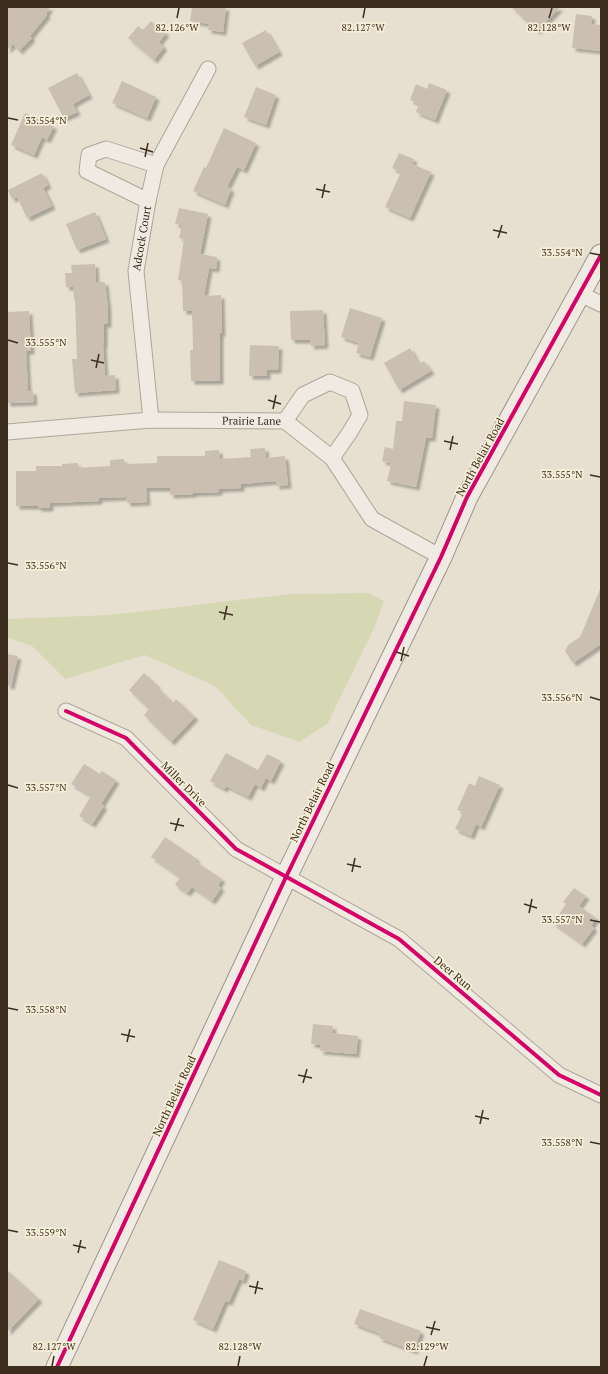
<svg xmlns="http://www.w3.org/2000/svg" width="608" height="1374" viewBox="0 0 608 1374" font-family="'PT Serif',serif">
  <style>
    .green { fill: #d6d7b3 }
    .building { fill: #cbbfb2; filter: url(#shadow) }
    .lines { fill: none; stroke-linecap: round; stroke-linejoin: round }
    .street-casing { stroke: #ada599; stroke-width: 17 }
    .secondary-casing { stroke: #9c958a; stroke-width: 23 }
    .street { stroke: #efebe3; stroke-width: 15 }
    .secondary { stroke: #efebe3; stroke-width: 21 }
    .cycleway-casing { stroke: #f7eed8; stroke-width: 6 }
    .cycleway { stroke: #d6006c; stroke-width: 4 }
    .ticks { fill: none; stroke: #3d2e20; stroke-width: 1.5 }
    .labels { text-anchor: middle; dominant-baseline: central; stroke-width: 3.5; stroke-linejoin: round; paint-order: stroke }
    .street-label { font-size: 11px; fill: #3d2e20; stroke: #f7eed8 }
    .ticks-label { font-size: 10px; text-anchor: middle; fill: #3d2e20; stroke: #f7eed8; stroke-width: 3.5; stroke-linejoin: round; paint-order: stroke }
  </style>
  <defs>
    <filter id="shadow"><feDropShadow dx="3.5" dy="3.5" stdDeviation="1" flood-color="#0004"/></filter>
  </defs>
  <rect width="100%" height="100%" fill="#e7e0d1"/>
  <path class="green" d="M369 593 384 601 375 626 328 723 300 742 251 725 215 686 145 655 65 679 32 646 7 637V619L110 615 291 594Z"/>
  <path class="building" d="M7 7H50L46 13 47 15 30 36 32 38 19 51 13 44 7 50Z
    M192 7H226L223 32 208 30 209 24 190 21Z
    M511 7H560L537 31Z
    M576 14 592 16 591 24 601 25V51L572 48Z
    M151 21 166 33 159 42 164 47 154 60 128 38 138 26 143 30Z
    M266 30 279 52 255 66 242 43Z
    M77 73 89 95 73 104 77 112 64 118 48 88Z
    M122 81 156 97 147 118 112 103Z
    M429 83 447 90 435 120 416 112 419 104 410 100 416 84 427 89Z
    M256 87 276 95 266 125 244 117Z
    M25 113 54 126 47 140 42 137 34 155 11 145Z
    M224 128 256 143 244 170 237 167 227 187 231 189 225 205 193 191 204 167 206 168Z
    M399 153 414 159 412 164 431 172 410 218 385 207 401 172 392 168Z
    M42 173 48 185 43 188 52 206 27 218 17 197 12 199 8 190Z
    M179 208 208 214 200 254 217 257 216 269 209 268 204 296 221 295 222 333H220V381H191L190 350H193L192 311H183L182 281 178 280 184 239 179 238 182 225 175 224Z
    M95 212 106 239 77 250 66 224Z
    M95 264 96 282H105L108 309V324H104V345H103L105 376 115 375 116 390 75 393 72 359H77L75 299H74L73 287H66L65 273H72L71 265Z
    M350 308 382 318 370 357 356 353 359 343 341 337Z
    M323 310 325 345 311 346 310 340H291L290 311Z
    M29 311 31 351H26L28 391H33L34 402 7 403V312Z
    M250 345 279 346 278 370H267V376H249Z
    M410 348 419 364 424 361 431 371 399 390 384 363Z
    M404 401 436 405 432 438H426L416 487 387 481 391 463 382 461 385 447 393 449 396 421H402Z
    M265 448 266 458 285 456 288 485 276 486V481L241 484V488L219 489V492L193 493V494L170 495V488H146L147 502 127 503 126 497 99 498V501L50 503V508H38V506H16V471H36V466H62V464L78 463V468L110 466V460L124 459V464L157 463V456H205V451L219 450 220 459 251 457 250 449Z
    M601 587V630L599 634 601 637V644L573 663 565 651 568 645 580 637Z
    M7 654 18 656 11 686 7 685Z
    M144 673 157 685 156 686 173 703 176 699 195 717 171 742 144 715 149 709 129 690Z
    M226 753 258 770 267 754 281 761 271 781 266 778 261 788 255 784 248 797 226 786 224 789 210 781Z
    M84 764 100 774 102 771 116 780 101 804 104 806 92 824 79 816 91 796 71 784Z
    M479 776 500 785 481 827 476 824 471 836 455 829 463 812 457 810 469 783 475 786Z
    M165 837 197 859 195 861 222 879 218 885 221 888 212 901 192 887 187 893 175 885 180 877 151 857Z
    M574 888 586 896 579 906 596 918 591 926 594 928 582 944 553 923 566 904 563 902Z
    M313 1024 333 1026 332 1033 358 1036 356 1054 320 1051 321 1045 311 1044Z
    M219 1260 246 1271 243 1281 239 1279 229 1302 225 1301 213 1329 193 1320Z
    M7 1270 39 1299 7 1332Z
    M360 1309 421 1331 414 1351 379 1338 381 1334 354 1324Z"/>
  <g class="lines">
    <defs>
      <g id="street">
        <path d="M148 201 87 171 89 155 106 149 156 165"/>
        <path d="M580 294 601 304"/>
        <path id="s1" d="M151 420 136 271 148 201 156 165 208 69"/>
        <path d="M285 421 303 395 330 382 352 391 360 415 350 432 332 458"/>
        <path id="s2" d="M7 432 151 420 285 421 332 458 372 519 441 557"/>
        <path d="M66 711 126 738 236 849 399 939 559 1075 601 1095"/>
      </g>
      <path id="secondary" d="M57 1367 286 877 441 557 467 497 601 255"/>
    </defs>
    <use href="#street" class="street-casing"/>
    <use href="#secondary" class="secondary-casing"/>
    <use href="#street" class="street"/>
    <use href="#secondary" class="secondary"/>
    <defs>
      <path id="cycleway" d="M66 711 126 738 236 849 399 939 559 1075 601 1095
        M57 1367 286 877 441 557 467 497 601 255"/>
    </defs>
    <use href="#cycleway" class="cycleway-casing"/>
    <use href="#cycleway" class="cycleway"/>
  </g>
  <path class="ticks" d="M177 18 179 8M363 18 365 8M549 18 552 8M8 118 18 120M140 148 153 152M145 157 148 143M316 189 330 192M322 198 325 184M493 230 507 233M498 238 502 225M590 253 600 255M8 340 18 343M91 360 104 363M96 368 99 354M268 400 281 404M273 409 276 395M444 441 458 444M450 450 453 436M590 475 600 477M8 563 18 565M219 612 233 615M224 620 227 606M396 652 409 656M401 661 404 647M590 697 600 700M8 785 18 788M170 823 184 826M175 831 179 818M347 864 361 867M352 872 355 858M524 904 537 908M529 913 532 899M590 920 600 922M8 1008 18 1010M121 1034 135 1037M127 1042 130 1029M298 1075 312 1078M303 1083 307 1069M475 1116 489 1119M480 1124 483 1110M590 1142 600 1144M8 1230 18 1232M73 1245 86 1248M78 1253 81 1240M249 1286 263 1289M255 1294 258 1281M426 1327 440 1330M431 1335 435 1321M52 1366 54 1356M238 1366 240 1356M424 1366 427 1356"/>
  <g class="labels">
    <g class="street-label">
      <text stroke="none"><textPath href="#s1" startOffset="183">Adcock Court</textPath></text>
      <text stroke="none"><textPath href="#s2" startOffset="245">Prairie Lane</textPath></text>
      <text transform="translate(480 457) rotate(-61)">North Belair Road</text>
      <text transform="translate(184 784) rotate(45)">Miller Drive</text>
      <text transform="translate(312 802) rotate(-64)">North Belair Road</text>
      <text transform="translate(453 973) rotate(40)">Deer Run</text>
      <text transform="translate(174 1096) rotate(-65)">North Belair Road</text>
    </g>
  </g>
  <g class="ticks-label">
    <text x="177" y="31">82.126°W</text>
    <text x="363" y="31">82.127°W</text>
    <text x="549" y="31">82.128°W</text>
    <text x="46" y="124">33.554°N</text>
    <text x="562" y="256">33.554°N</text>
    <text x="46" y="346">33.555°N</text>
    <text x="562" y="478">33.555°N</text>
    <text x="46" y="569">33.556°N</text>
    <text x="562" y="701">33.556°N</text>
    <text x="46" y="791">33.557°N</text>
    <text x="562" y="923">33.557°N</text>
    <text x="46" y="1013">33.558°N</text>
    <text x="562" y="1146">33.558°N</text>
    <text x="46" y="1236">33.559°N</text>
    <text x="54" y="1350">82.127°W</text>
    <text x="240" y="1350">82.128°W</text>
    <text x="427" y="1350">82.129°W</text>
  </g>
  <rect width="608" height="1374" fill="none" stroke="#3d2e20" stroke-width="16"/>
</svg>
